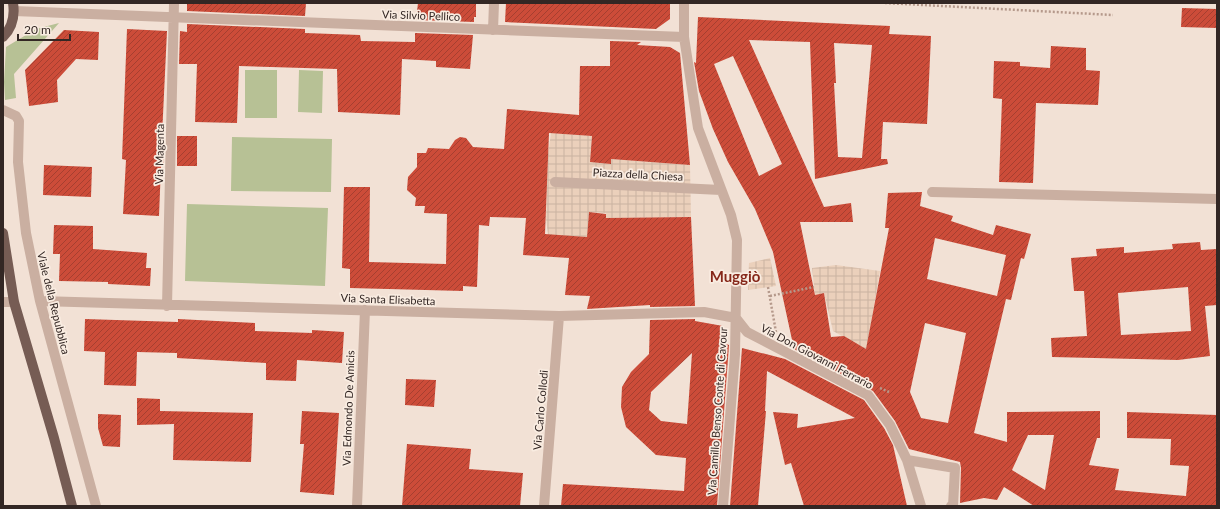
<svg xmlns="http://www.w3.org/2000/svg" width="1220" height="509" viewBox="0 0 1220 509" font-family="Lato,sans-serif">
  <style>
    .green { fill: #b7c195 }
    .plaza { fill: url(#plaza-grid) }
    .building { fill: url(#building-hatch); fill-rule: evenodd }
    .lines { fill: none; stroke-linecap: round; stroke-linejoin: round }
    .path { stroke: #b5998b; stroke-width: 2.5; stroke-dasharray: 2 2; stroke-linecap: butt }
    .service { stroke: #caafa1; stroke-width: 10 }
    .minor { stroke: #caafa1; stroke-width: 10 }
    .tertiary { stroke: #caafa1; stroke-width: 10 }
    .primary { stroke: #765c54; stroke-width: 10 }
    .labels { text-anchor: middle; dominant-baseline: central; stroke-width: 3.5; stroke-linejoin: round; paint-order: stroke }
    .street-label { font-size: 11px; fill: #332724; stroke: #f9ece1 }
    .district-label { font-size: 15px; font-weight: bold; fill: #86281a; stroke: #f9ece1 }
  </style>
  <defs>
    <pattern id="plaza-grid" width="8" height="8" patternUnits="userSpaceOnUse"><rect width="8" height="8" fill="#ebd0bb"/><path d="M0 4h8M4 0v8" fill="none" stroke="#cab3a1"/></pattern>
    <pattern id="building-hatch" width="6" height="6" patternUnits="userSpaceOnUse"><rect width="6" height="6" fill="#cc4c39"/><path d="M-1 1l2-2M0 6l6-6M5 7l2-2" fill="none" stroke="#a63f30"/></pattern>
  </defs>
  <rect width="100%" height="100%" fill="#f2e1d5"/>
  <path class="green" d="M59 23 14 74 16 98 5 100 4 82 6 47 36 29Z
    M245 70H277V118H245Z
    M299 70 323 71 322 113 298 112Z
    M232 137 332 139 331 192 231 191Z
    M187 204 328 208 325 286 185 281Z"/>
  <path class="plaza" d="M551 133 592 136 590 162 610 163 611 159 690 165 691 217 606 218V213L589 212 587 237 548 235 546 218 548 155Z
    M770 258 776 286 748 290 749 263Z
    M836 265 880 271 868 340 877 356 833 331 824 293 815 295 812 268Z"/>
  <path class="building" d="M187 3H306L305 16 187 11Z
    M418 3H476V17H474V22L416 20Z
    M506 3H670V19L656 29 505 22Z
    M1182 8 1217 9V28L1181 27Z
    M698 17 890 26 889 34 931 36 927 124 883 122 881 159H887L888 164 815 179 810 42 749 40 824 207 851 203 853 222H800L815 295 824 293 831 337 844 336 866 349 889 228H885L888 193 922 192 920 206 953 216 951 221 993 235 996 225 1031 234 1024 259 1021 258 1011 300 1006 299 974 433 1007 442V412L1100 411V438H1097L1089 465 1119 469 1115 490 1186 496 1189 466 1170 465 1171 439 1127 438V412L1217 415V506H1034L1004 487 997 500 984 498 960 503 961 468 960 462 909 449 895 421 873 391 794 349 773 252 755 209 728 162 713 129 699 91 694 62 696 63ZM834 43 872 45 862 158 838 157 834 83H836ZM733 56 782 164 759 176 714 64ZM935 238 1006 255 997 296 927 279ZM925 323 966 333 948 423 921 418 910 392ZM1028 435H1054L1045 490 1012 470Z
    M187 24 305 29V33L360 35 361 41 415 42V33L473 35 470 69 436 67V61L402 59 400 115 338 112 337 69 239 66 237 123 195 122 197 64H179L180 31 187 32Z
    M127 29 167 31 162 136H164V166H161L159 216 123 214 126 160 122 159Z
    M64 30 99 32 98 60 76 59 57 80 58 102 29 106 25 70Z
    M610 41 641 42 637 45 670 47 680 53 690 165 611 159V164L590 162 592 136 549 133 545 234 587 237 589 212 606 214V218L691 217 695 306 650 307V305L587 309 590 296 565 295 569 258 523 255 526 218 490 217 489 226 479 225 477 287 463 286V291L350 288V269L342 268 344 187H370L369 262 446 264 447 214 424 213 425 206H415L416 198 407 190 408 177 417 167V153H426L428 148 449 149 455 140 460 137 466 138 473 147 504 149 507 109 579 115 580 66H610Z
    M1051 46 1086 48V70L1100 71 1098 105 1036 103 1033 183 999 182 1002 99 993 98 994 61 1020 62V66L1050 68Z
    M177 136H197V166H177Z
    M44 165 92 167 91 197 43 195Z
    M54 225 93 226V249L147 253 146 268H151L150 286 108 284V282L59 281 60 254H53Z
    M1200 242 1201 250 1217 249V305L1205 306 1210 356 1178 360 1052 357 1051 338 1087 336 1084 291H1074L1071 258 1097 256 1096 249 1124 247V253L1173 249 1172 244ZM1188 287 1191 331 1121 335 1118 293Z
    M85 319 178 322V319L255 323V331L312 333V330L344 332 342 363 297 360 296 381 266 380V363L177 358V353L137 352 136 386 104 385 105 352 84 351Z
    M695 319V321L723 326 726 344 729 345 717 506H561L563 484 684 491 686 458 656 455 626 427 621 407 622 387 631 372 649 354 650 320ZM692 353 687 424 661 421 649 410 651 392Z
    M742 348 785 359 864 400 884 428 893 445 907 506H804L791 463 785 465 773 412 798 414 797 428 855 418 767 371 765 411H766L758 506H730Z
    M406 379 436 380 434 407 405 405Z
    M137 398 160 399V411L253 413 251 462 173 460 174 424 137 425Z
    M302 411 339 413 334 495 300 492 304 444H300Z
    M98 414 121 415 120 447 103 446 98 428Z
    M407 444 471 449 469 469 523 473 520 506H402Z"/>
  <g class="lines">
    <path class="path" d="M885 3 1113 15
      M768 287 776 332
      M770 296 814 287
      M880 388 889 392"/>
    <path class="service" d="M932 192 1217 199"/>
    <path class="minor" d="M14 11 684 37 698 128 731 215 737 240 735 354 723 506
      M493 30 494 3
      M3 110 16 116 19 121 18 162 26 233 40 301 96 506
      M555 182 721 190
      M40 301 559 316 704 312 736 318
      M3 302H14
      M167 306 174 3
      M736 318 747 332 868 395 890 425 907 460 921 506
      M907 460 955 468 953 506H951
      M357 506 365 310
      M544 506 559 316"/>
    <path class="tertiary" d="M684 3V37"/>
    <path class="primary" d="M3 37C13 27 15 16 13 3
      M3 233 14 302 54 438 72 506"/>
  </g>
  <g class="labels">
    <g class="street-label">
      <text transform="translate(421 15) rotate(2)">Via Silvio Pellico</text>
      <text transform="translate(159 154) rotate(-89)">Via Magenta</text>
      <text transform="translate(638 174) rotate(3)">Piazza della Chiesa</text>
      <text transform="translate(388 299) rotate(2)">Via Santa Elisabetta</text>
      <text transform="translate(54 303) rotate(76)">Viale della Repubblica</text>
      <text transform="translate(817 356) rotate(28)">Via Don Giovanni Ferrario</text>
      <text transform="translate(348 408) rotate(-88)">Via Edmondo De Amicis</text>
      <text transform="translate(540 410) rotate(-85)">Via Carlo Collodi</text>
      <text transform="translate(717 411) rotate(-86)">Via Camillo Benso Conte di Cavour</text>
    </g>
    <g class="district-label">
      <text x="735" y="276">Muggiò</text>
    </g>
  </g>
  <rect width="1220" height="509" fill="none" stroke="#332724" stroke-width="8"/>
  <path d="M18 34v6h52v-6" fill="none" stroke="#332724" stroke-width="2"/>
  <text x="24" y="34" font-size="12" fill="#332724" stroke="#f9ece1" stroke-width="3" paint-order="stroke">20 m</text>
</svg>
